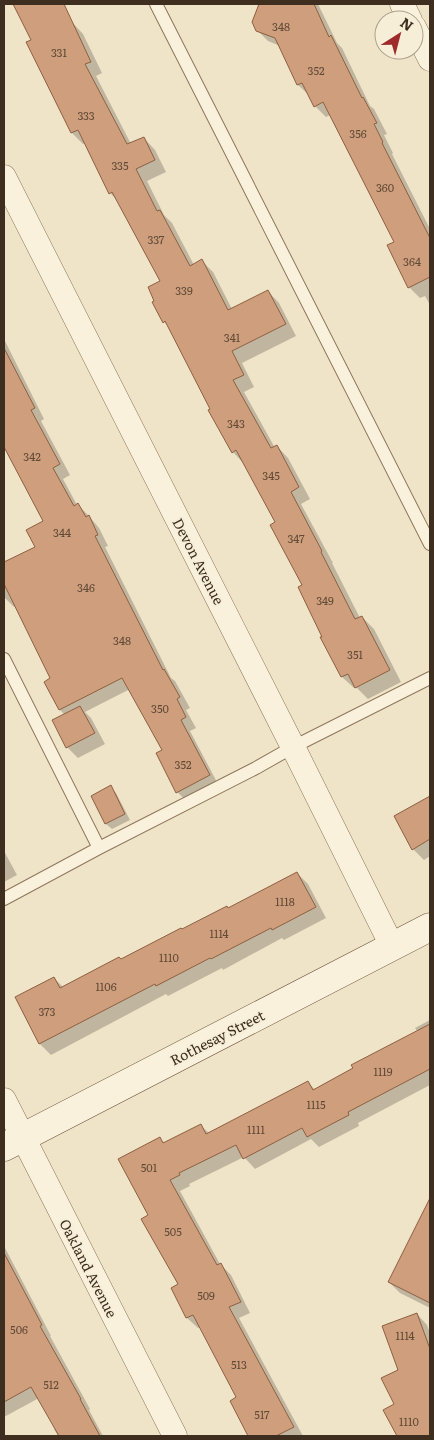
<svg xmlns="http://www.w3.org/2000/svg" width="434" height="1440" viewBox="0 0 434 1440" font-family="Literata,serif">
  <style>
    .shadow { fill: #0003 }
    .building { fill: #cf9f7d; stroke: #8d5f41 }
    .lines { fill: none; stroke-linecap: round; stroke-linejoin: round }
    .lane-casing { stroke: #8d765c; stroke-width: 14 }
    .street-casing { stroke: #8d765c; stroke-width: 25 }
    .secondary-casing { stroke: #6f573f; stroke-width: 29 }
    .lane { stroke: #faf1dc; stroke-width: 12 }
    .street { stroke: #faf1dc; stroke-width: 24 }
    .secondary { stroke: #faf1dc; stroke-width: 28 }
    .labels { text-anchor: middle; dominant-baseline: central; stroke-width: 4; stroke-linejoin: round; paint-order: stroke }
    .number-label { font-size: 11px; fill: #624a37 }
    .street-label { font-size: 14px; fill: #3d2e20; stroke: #f7eed8 }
  </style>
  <rect width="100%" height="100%" fill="#f0e4c8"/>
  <path class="shadow" d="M14 4H53L64 26 72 22 83 34 102 73 96 76 131 144 144 138 155 150 166 172 147 181 164 215 172 223 194 265 202 261 213 272 232 309 268 291 279 303 296 336 242 363 254 387 244 392 275 448 277 446 288 458 310 499 301 504 333 563H332L360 618 362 617 374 629 401 682 368 699 356 687 354 688 342 677 322 638 324 637 304 585 277 523 244 464 233 452 170 328 164 322 161 282 118 201 110 193 86 143 83 144 72 133 33 40Z
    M259 4H318L337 43 342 48 370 106 374 109 387 134 384 135 393 153 392 154 430 229V305L425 296 420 298 409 287 388 246 395 242 330 115 326 117 315 106 310 96 298 85 280 46 268 41 257 30Z
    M4 339 44 419 41 421 70 475 63 479 77 505H78L89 516 99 528 108 546 105 547 171 678 175 681 190 708 186 710 196 728 190 731 219 786 188 802 177 792 164 750 130 689 85 712 91 718 105 744 78 758 67 747 65 715 60 710 46 682 52 679 16 606 14 607 4 597V564L36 548 45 522 4 445Z
    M110 787 116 793 130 820 112 829 106 824 92 796Z
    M430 797V856L424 860 413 849 395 817Z
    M4 851 17 875 4 882Z
    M297 873 308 884 326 918 284 940 282 938 223 970 222 968 168 996 166 994 51 1055 40 1044 16 998 54 978 64 988 229 909Z
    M430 1020V1085L358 1123 359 1126 319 1147 311 1139 255 1169 244 1157 189 1184 190 1186 180 1191 220 1264 231 1275 250 1313 239 1318 303 1436H250L231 1401 238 1398 201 1327 198 1328 187 1318 172 1289 180 1285 150 1215 159 1138 165 1143 201 1126 209 1133 308 1082 315 1090 418 1032 415 1028Z
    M418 1226 430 1232V1308L400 1293 389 1282Z
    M4 1246 51 1336H50L90 1409 89 1410 103 1436H58L54 1429 56 1428 39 1398 4 1417Z
    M417 1314 427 1325 430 1333V1436H415L385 1377 399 1370Z"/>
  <path class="building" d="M13 4H64L91 62 85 64 127 144 144 137 155 160 136 169 157 211 160 210 190 266 202 259 228 310 268 290 286 324 232 351 244 375 233 380 271 448 277 445 299 487 291 492 322 551 321 552 355 619 362 616 390 670 355 688 348 674 341 677 320 637H322L298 587 302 585 270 525 275 522 236 450 232 453 208 410 210 409 165 321 163 323 152 302 154 301 148 287 160 281 112 192 109 194 78 130 71 133 26 42 31 40Z
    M259 4H314L329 37 331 35 362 98 363 97 377 123 374 124 383 142 382 143 430 238V277L408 288 387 245 394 242 323 102 314 107 302 83 297 85 275 38 256 31 252 22Z
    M4 348 35 408 31 410 60 464 53 468 74 506 78 503 86 517 89 515 98 535 95 536 163 670 164 669 180 697 177 699 186 717 181 720 210 775 176 793 156 753 162 750 122 678 59 710 44 682 50 678 4 584V562L35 547 26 530 43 521 4 447Z
    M80 706 95 733 66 748 52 720Z
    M111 785 125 814 105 824 91 796Z
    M430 796V839L412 850 394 816Z
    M297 872 316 907 272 930 271 928 211 959 210 958 156 986 155 984 39 1044 15 997 54 977 60 988 119 957 121 959 181 928 182 929 227 906 228 908Z
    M430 1024V1069L348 1112 349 1115 307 1137 302 1128 243 1159 236 1145 179 1173 180 1175 170 1180 217 1265 221 1263 241 1302 229 1307 294 1427 276 1436H248L230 1401 236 1397 193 1315 186 1318 171 1288 178 1284 141 1219 148 1215 118 1159 160 1137 163 1143 201 1124 206 1134 308 1081 313 1090 353 1068 351 1065Z
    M430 1198V1303L388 1282Z
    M4 1253 42 1325 40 1326 81 1399H80L100 1436H59L31 1387 4 1402Z
    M417 1313 430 1349V1436H397L383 1410 394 1404 381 1378 398 1370 382 1326Z"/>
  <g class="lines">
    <defs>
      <path id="lane" d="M156 4 430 544
        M4 659 99 848
        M4 899 99 848 256 768 293 747 430 678"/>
      <path id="street" d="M402 4 410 20
        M414 27 430 59
        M4 177 293 747 392 946
        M4 1100 175 1436"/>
      <path id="secondary" d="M4 1147 430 927"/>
    </defs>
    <use href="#lane" class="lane-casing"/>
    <use href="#street" class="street-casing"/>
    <use href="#secondary" class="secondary-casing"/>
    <use href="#lane" class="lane"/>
    <use href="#street" class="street"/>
    <use href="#secondary" class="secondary"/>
  </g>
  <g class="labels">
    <g class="number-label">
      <text x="281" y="26">348</text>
      <text x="59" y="52">331</text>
      <text x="316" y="70">352</text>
      <text x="86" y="115">333</text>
      <text x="358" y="133">356</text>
      <text x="120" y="165">335</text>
      <text x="385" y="187">360</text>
      <text x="156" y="239">337</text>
      <text x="412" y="261">364</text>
      <text x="184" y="290">339</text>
      <text x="232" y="337">341</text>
      <text x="236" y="423">343</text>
      <text x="32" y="456">342</text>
      <text x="271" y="475">345</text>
      <text x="62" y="532">344</text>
      <text x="296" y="538">347</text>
      <text x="86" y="587">346</text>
      <text x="325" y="600">349</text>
      <text x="122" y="640">348</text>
      <text x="355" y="654">351</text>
      <text x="160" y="708">350</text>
      <text x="183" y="764">352</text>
      <text x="285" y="901">1118</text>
      <text x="219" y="933">1114</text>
      <text x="169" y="957">1110</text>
      <text x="106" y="986">1106</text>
      <text x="47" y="1011">373</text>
      <text x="383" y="1071">1119</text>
      <text x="316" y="1104">1115</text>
      <text x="256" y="1129">1111</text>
      <text x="149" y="1167">501</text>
      <text x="173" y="1231">505</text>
      <text x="206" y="1295">509</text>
      <text x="19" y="1329">506</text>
      <text x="405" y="1335">1114</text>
      <text x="239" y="1364">513</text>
      <text x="51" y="1384">512</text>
      <text x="262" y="1414">517</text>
      <text x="409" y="1421">1110</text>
    </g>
    <g class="street-label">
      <text transform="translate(199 561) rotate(63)">Devon Avenue</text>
      <text transform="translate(217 1037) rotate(-27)">Rothesay Street</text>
      <text transform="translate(89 1268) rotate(63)">Oakland Avenue</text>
    </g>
  </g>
  <rect width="434" height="1440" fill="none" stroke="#3d2e20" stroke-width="10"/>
  <g transform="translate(399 35) rotate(36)"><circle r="24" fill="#f7eed8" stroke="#ada18e"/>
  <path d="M0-4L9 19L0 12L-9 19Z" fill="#9e2a2b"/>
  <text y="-8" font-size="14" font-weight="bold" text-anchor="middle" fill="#3d2e20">N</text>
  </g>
</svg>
